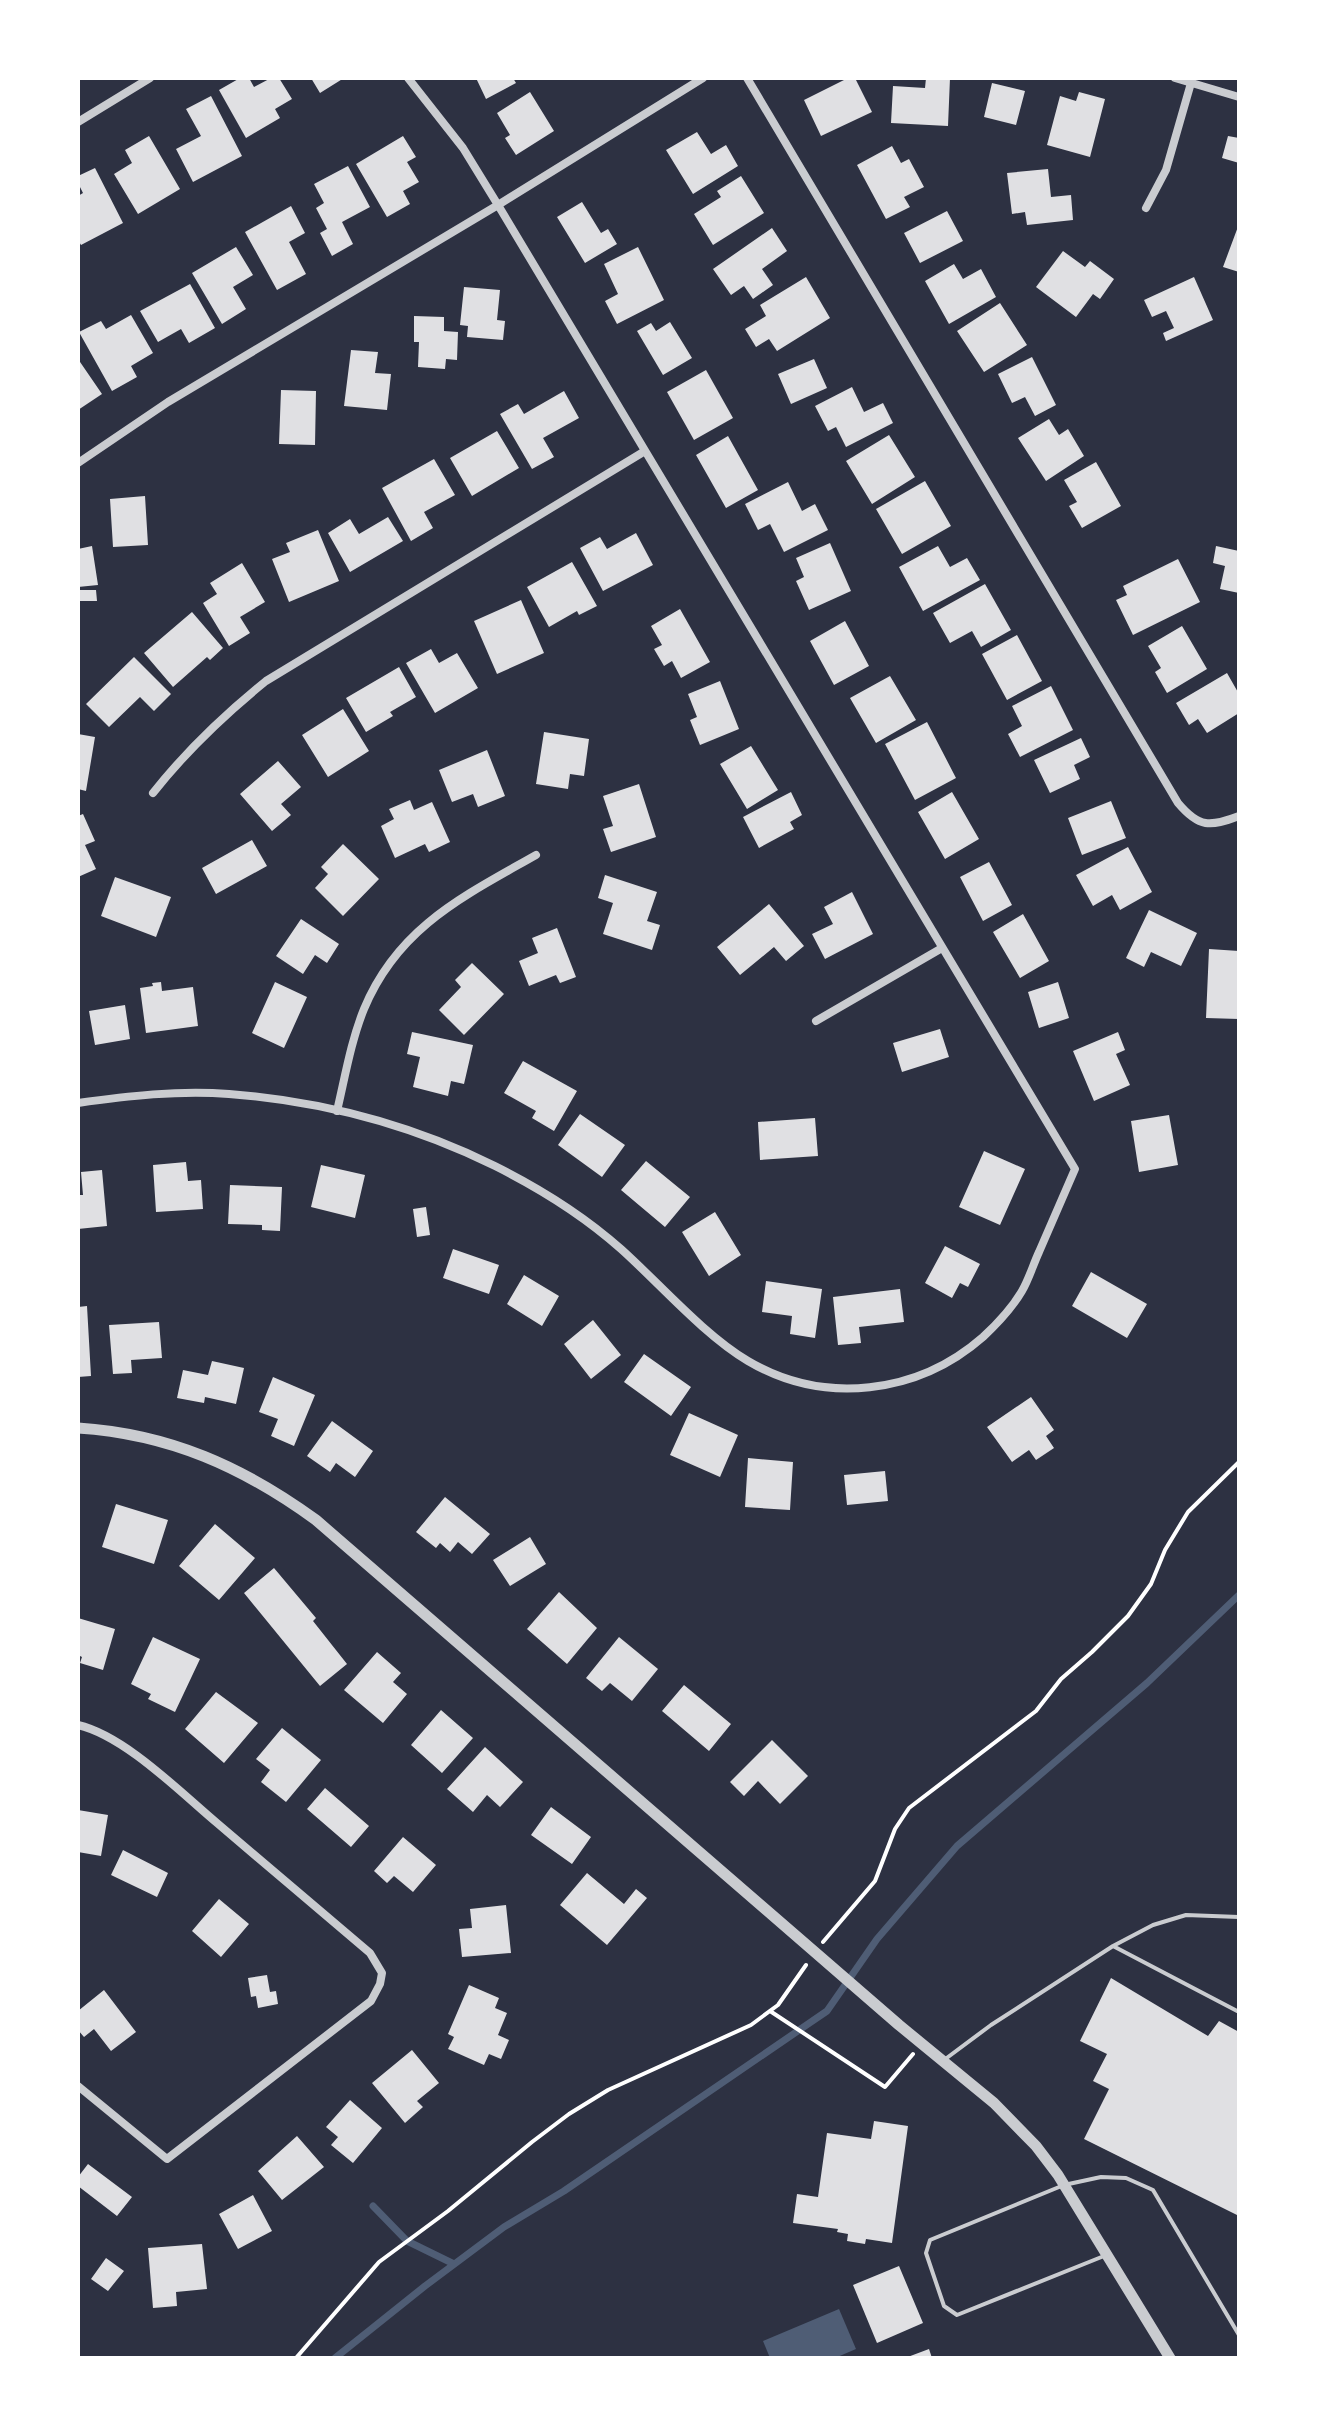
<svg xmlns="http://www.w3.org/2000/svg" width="1317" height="2436" viewBox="0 0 1317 2436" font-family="Bitter,serif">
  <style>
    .water { fill: #4f5d75 }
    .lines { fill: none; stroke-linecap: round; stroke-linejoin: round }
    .stream { stroke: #4f5d75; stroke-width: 7 }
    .building { fill: #e0e0e3 }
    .path { stroke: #fff; stroke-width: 4 }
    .service { stroke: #caccd0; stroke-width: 4 }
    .minor { stroke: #caccd0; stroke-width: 8 }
    .tertiary { stroke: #caccd0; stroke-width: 11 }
  </style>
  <rect width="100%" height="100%" fill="#2d3142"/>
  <path class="water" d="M839 2309 856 2349 835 2358H770L763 2341Z"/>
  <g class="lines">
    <path class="stream" d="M373 2206 407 2241 454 2264
      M335 2358 425 2286 504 2227 564 2191 827 2011 877 1939 957 1846 1147 1683 1239 1595"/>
  </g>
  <path class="building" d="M240 78H249L254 87 271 78H279L292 99 275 109 280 118 246 138 219 90Z
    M311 78H344L320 93Z
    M476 78H513L516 83 486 99Z
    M848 78H855L872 112 821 136 804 100Z
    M926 78H950L948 126 891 123 893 86 925 88Z
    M992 83 1025 91 1016 125 984 117Z
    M530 92 554 131 516 155 505 138 510 135 497 113Z
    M1079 92 1105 99 1090 157 1047 145 1060 96 1076 101Z
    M211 96 242 156 193 182 176 149 201 136 186 109Z
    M697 132 711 154 726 145 738 166 693 194 666 150Z
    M149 136 180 189 138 214 114 174 132 163 125 150Z
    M403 136 416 157 407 162 419 182 403 191 410 204 387 217 356 164Z
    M1228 136 1239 138V163L1222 158Z
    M892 146 901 163 909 159 924 187 904 197 910 207 886 219 857 165Z
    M348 166 370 207 342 222 353 244 332 256 320 233 327 229 316 208 324 203 314 184Z
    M95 168 123 223 81 245 78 240V196L83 193 78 183V176Z
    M1048 169 1051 197 1071 195 1073 220 1027 225 1025 212 1012 214 1007 173Z
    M741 176 764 213 713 245 694 214 721 197 717 191Z
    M582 202 601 233 608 229 617 244 585 263 557 217Z
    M291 206 305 233 289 242 306 274 277 290 245 232Z
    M947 211 963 241 920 263 904 233Z
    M1239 224V272L1223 267Z
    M772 228 787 251 762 269 773 285 753 299 744 286 731 295 713 269Z
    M236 247 253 275 233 287 246 309 222 324 192 273Z
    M638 247 664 300 617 324 605 301 618 294 604 264Z
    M1063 251 1085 267 1090 261 1114 279 1100 299 1093 294 1076 317 1036 287Z
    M954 264 963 279 981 269 996 297 949 324 925 281Z
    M806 277 830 318 777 351 769 339 756 347 745 329 766 316 760 305Z
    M1194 277 1213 320 1166 341 1163 333 1174 328 1166 311 1152 317 1144 300Z
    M190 284 215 328 189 343 181 329 158 342 140 311Z
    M464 287 500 290 497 320 505 321 503 340 467 337 468 326 460 325Z
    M1000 303 1027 345 984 372 957 331Z
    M131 315 153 353 131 366 137 377 112 391 79 332 101 321 106 329Z
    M414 316 444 317V331L458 332 457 360 446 359 445 369 418 367 419 342H414Z
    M670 322 692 358 663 375 637 331 651 323 656 331Z
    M351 350 378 352 375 373 391 374 387 410 344 406Z
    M1032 357 1056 405 1035 416 1025 397 1012 403 998 374Z
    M78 359 102 394 78 410Z
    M814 359 827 388 791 404 778 374Z
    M706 370 733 418 694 440 667 392Z
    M852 387 864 412 883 403 893 423 846 447 836 427 828 431 815 406Z
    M281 390 316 391 315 445 279 444Z
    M564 391 579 418 543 438 554 457 532 469 500 414 518 404 524 414Z
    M1049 419 1059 435 1068 429 1084 456 1046 481 1018 438Z
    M497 431 519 468 472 496 450 458Z
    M889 435 915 477 872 504 846 461Z
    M728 436 758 490 726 508 696 455Z
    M434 459 455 495 424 512 433 528 411 541 382 488Z
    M1096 462 1121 506 1082 528 1069 506 1077 502 1064 480Z
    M925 481 951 526 902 554 876 509Z
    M788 482 802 511 815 504 828 530 784 552 770 524 758 530 745 504Z
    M145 496 148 545 113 547 110 499Z
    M388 517 403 541 350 572 328 533 350 519 359 534Z
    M318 530 339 581 289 602 272 559 290 552 286 543Z
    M636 533 653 565 603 591 580 548 600 537 607 549Z
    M830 543 851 591 809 610 796 581 804 577 796 558Z
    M92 546 98 585 78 587V549Z
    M938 546 950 567 967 558 980 580 923 611 899 567Z
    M1216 546 1239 551V593L1220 589 1225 566 1213 563Z
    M1178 559 1200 602 1133 635 1116 600 1127 595 1123 586Z
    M572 562 597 606 579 615 577 611 549 627 527 587Z
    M242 563 265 602 240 617 250 633 229 646 203 603 217 594 210 583Z
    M985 584 1011 630 981 647 972 631 950 643 933 613Z
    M78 590H96L97 601H78Z
    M521 600 544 653 497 674 474 621Z
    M680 609 710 662 681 678 672 661 664 666 654 649 662 645 651 626Z
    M192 612 223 648 210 660 207 657 173 687 144 653Z
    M845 621 869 666 834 685 810 641Z
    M1182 626 1207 669 1167 693 1155 672 1161 668 1148 646Z
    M1017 635 1042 681 1007 700 982 654Z
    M431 649 439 663 457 653 478 688 435 713 406 663Z
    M134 657 171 694 154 711 140 697 109 727 86 704Z
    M399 667 416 697 390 712 393 716 366 732 346 698Z
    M1227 673 1239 694V713L1207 733 1198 719 1189 725 1176 703Z
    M890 676 916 720 876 743 850 698Z
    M720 681 739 729 700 745 690 720 697 717 688 694Z
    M1051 686 1073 730 1020 757 1008 734 1022 726 1012 706Z
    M343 709 369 751 328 777 302 735Z
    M927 722 956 778 915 800 885 744Z
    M544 732 589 739 584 776 570 774 568 789 536 784Z
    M78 734 95 737 86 791 78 789Z
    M1081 738 1090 757 1074 765 1080 779 1050 793 1034 760Z
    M751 746 778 790 747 809 720 764Z
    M487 750 505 796 478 807 473 794 452 802 439 770Z
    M278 761 301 787 281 804 291 815 272 831 240 794Z
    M639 784 656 837 611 852 603 829 613 826 603 796Z
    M791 792 802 815 790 822 794 829 759 848 743 817Z
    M952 792 979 839 945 859 918 812Z
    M410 800 414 810 432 802 450 842 429 852 425 844 395 858 381 826 394 819 389 809Z
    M1111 801 1126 838 1082 855 1068 818Z
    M83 814 95 841 85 845 96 869 78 877V816Z
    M252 840 267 866 216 894 202 868Z
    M343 844 379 879 343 916 315 888 328 874 321 867Z
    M1128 847 1152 892 1120 910 1112 895 1093 906 1076 875Z
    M989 862 1012 905 983 921 960 877Z
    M605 875 657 892 647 921 660 925 652 950 603 934 613 903 598 898Z
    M115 877 171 897 156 937 101 916Z
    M852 892 873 934 825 959 812 934 833 924 824 907Z
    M769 904 804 946 786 961 774 947 740 975 717 947Z
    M1149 910 1197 933 1181 966 1151 952 1144 967 1126 958Z
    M1023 914 1049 961 1020 978 993 932Z
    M301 919 339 944 327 963 315 955 303 974 276 956Z
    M557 928 576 977 560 983 556 975 529 986 519 961 538 953 532 938Z
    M1209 949 1239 951 1237 991H1239V1019L1206 1018Z
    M472 963 504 994 464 1035 439 1010 461 987 455 980Z
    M161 982 162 991 193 987 198 1026 146 1033 140 988 153 986 152 983Z
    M275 982 307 997 284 1048 252 1033Z
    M1058 982 1069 1018 1039 1028 1028 992Z
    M125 1005 130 1039 95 1045 89 1011Z
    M940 1029 949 1057 902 1072 893 1043Z
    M412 1032 473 1045 464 1084 451 1081 448 1096 413 1087 420 1057 407 1054Z
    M1118 1032 1125 1050 1116 1054 1130 1085 1094 1101 1073 1051Z
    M523 1061 577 1091 554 1131 532 1118 536 1111 504 1093Z
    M580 1114 625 1145 602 1177 558 1145Z
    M1169 1115 1178 1165 1139 1172 1131 1121Z
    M815 1118 818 1156 760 1160 758 1122Z
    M984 1151 1025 1169 1000 1225 959 1207Z
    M646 1161 690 1197 665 1227 621 1190Z
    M186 1162 188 1181 201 1180 203 1209 156 1212 153 1165Z
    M321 1165 365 1175 355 1218 311 1207Z
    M102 1170 107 1226 78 1229V1195H83L81 1172Z
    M230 1185 282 1187 280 1231 262 1230V1225L228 1224Z
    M426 1207 430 1235 417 1237 413 1209Z
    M715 1212 741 1255 709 1276 682 1232Z
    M945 1246 980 1264 968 1287 960 1283 952 1298 925 1283Z
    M453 1249 499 1265 489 1294 443 1278Z
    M1091 1272 1147 1304 1127 1338 1072 1306Z
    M524 1275 559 1296 542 1326 507 1304Z
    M766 1281 822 1289 815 1338 790 1334 792 1316 762 1312Z
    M900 1289 904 1322 859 1327 861 1343 838 1345 833 1297Z
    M87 1306 91 1376 78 1377V1307Z
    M593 1320 621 1355 591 1379 564 1344Z
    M159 1322 162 1358 131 1360 132 1373 113 1374 109 1325Z
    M644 1354 691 1387 671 1416 624 1382Z
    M212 1361 244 1368 236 1404 205 1397 204 1403 177 1398 183 1370 208 1375Z
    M273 1377 315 1395 294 1446 271 1436 278 1419 259 1412Z
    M1031 1397 1054 1430 1046 1436 1054 1448 1036 1460 1029 1450 1012 1462 987 1427Z
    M689 1413 738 1435 720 1477 670 1455Z
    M332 1421 373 1451 355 1477 336 1463 330 1472 307 1456Z
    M748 1458 793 1462 790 1510 745 1507Z
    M885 1471 888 1501 847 1505 844 1475Z
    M445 1497 490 1534 472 1554 458 1542 450 1552 440 1543 436 1548 416 1532Z
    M116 1504 168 1520 154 1564 102 1547Z
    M215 1524 255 1558 219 1600 179 1566Z
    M530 1537 546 1564 510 1586 493 1560Z
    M274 1568 316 1618 313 1621 347 1664 320 1686 244 1593Z
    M559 1592 597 1628 567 1664 527 1629Z
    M78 1618 115 1629 103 1670 80 1663 82 1657 78 1655Z
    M153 1637 200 1659 175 1712 148 1699 151 1694 131 1684Z
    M619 1637 658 1669 632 1701 610 1683 602 1691 586 1678Z
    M377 1652 401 1673 393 1682 407 1694 383 1723 344 1690Z
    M684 1685 731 1724 709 1751 662 1711Z
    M216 1692 258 1723 224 1763 185 1729Z
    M441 1710 473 1738 442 1773 411 1745Z
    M282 1728 321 1760 286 1802 261 1782 270 1770 256 1759Z
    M772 1740 808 1776 780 1804 758 1781 744 1796 730 1782Z
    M485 1747 523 1782 500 1807 487 1795 473 1812 447 1789Z
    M325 1788 369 1826 351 1847 307 1809Z
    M551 1807 591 1837 572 1864 531 1835Z
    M78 1810 108 1815 101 1856 78 1852Z
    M403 1837 436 1865 413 1892 394 1876 387 1883 374 1871Z
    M123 1850 168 1873 157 1897 111 1875Z
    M587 1873 624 1904 636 1889 647 1898 607 1945 560 1905Z
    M219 1899 249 1924 221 1957 192 1931Z
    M506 1905 511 1953 462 1957 459 1929 472 1928 470 1909Z
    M267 1975 270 1992 276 1991 278 2004 258 2008 256 1996 251 1997 248 1978Z
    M1111 1978 1208 2036 1219 2021 1239 2032V2216L1084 2139 1109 2089 1093 2081 1107 2054 1080 2041Z
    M469 1985 499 1998 495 2008 507 2013 498 2035 509 2040 501 2059 489 2054 484 2065 448 2049 454 2037 448 2034Z
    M104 1990 136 2032 111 2051 94 2029 84 2037 78 2030V2011Z
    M412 2050 439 2083 417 2101 423 2107 405 2123 372 2083Z
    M350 2100 382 2128 353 2163 331 2145 338 2137 326 2127Z
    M874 2121 908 2126 892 2243 866 2239 865 2244 847 2241 848 2234 837 2232 838 2229 793 2223 797 2194 818 2197 827 2133 871 2139Z
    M297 2136 324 2167 282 2200 258 2171Z
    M88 2164 132 2197 117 2216 78 2186V2177Z
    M253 2195 272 2231 238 2249 219 2214Z
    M202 2244 207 2289 176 2292 177 2306 153 2308 148 2248Z
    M106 2258 124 2271 108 2291 91 2279Z
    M899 2266 923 2323 877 2343 853 2285Z
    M929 2349 932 2358H905Z"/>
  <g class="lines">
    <path class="path" d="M823 1942 875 1881 895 1829 909 1808 1036 1711 1061 1679 1092 1652 1128 1616 1151 1584 1165 1550 1188 1512 1239 1462
      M770 2011 885 2087 913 2054
      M296 2358 379 2262 448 2211 532 2142 569 2114 608 2090 751 2025 778 2005 806 1965"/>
    <path class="service" d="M1113 1946 1239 2012
      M944 2060 991 2025 1113 1946 1153 1925 1186 1915 1239 1917
      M1104 2256 957 2315 944 2306 926 2253 930 2240 1064 2185 1101 2177 1126 2178 1153 2190 1239 2335"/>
    <path class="minor" d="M747 78 1178 803C1199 828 1210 827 1239 816
      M1175 78 1239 97
      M78 122 150 78
      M1146 208 1166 170 1191 83
      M78 463 168 402 498 205 703 78
      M153 793C187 750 224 715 266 681L645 451
      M816 1021 942 948
      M78 1103C127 1096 179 1090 229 1094 321 1101 412 1125 495 1166 539 1188 584 1216 621 1249 659 1283 704 1335 748 1361 824 1406 918 1394 983 1337 997 1324 1012 1308 1022 1291 1029 1279 1033 1265 1039 1252 1051 1224 1063 1197 1075 1169L498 205 463 148 408 78
      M337 1111C345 1077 351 1041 364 1009 398 927 464 896 536 855
      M78 1725C125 1736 180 1792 217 1823 268 1866 319 1910 370 1953L382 1973 380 1984 371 2001 167 2159 78 2086"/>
    <path class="tertiary" d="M78 1428C170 1434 243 1467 316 1520L899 2025 994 2103 1036 2146 1058 2175 1170 2358"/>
  </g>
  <rect width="1317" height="2436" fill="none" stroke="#ffffff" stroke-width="160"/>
</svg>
